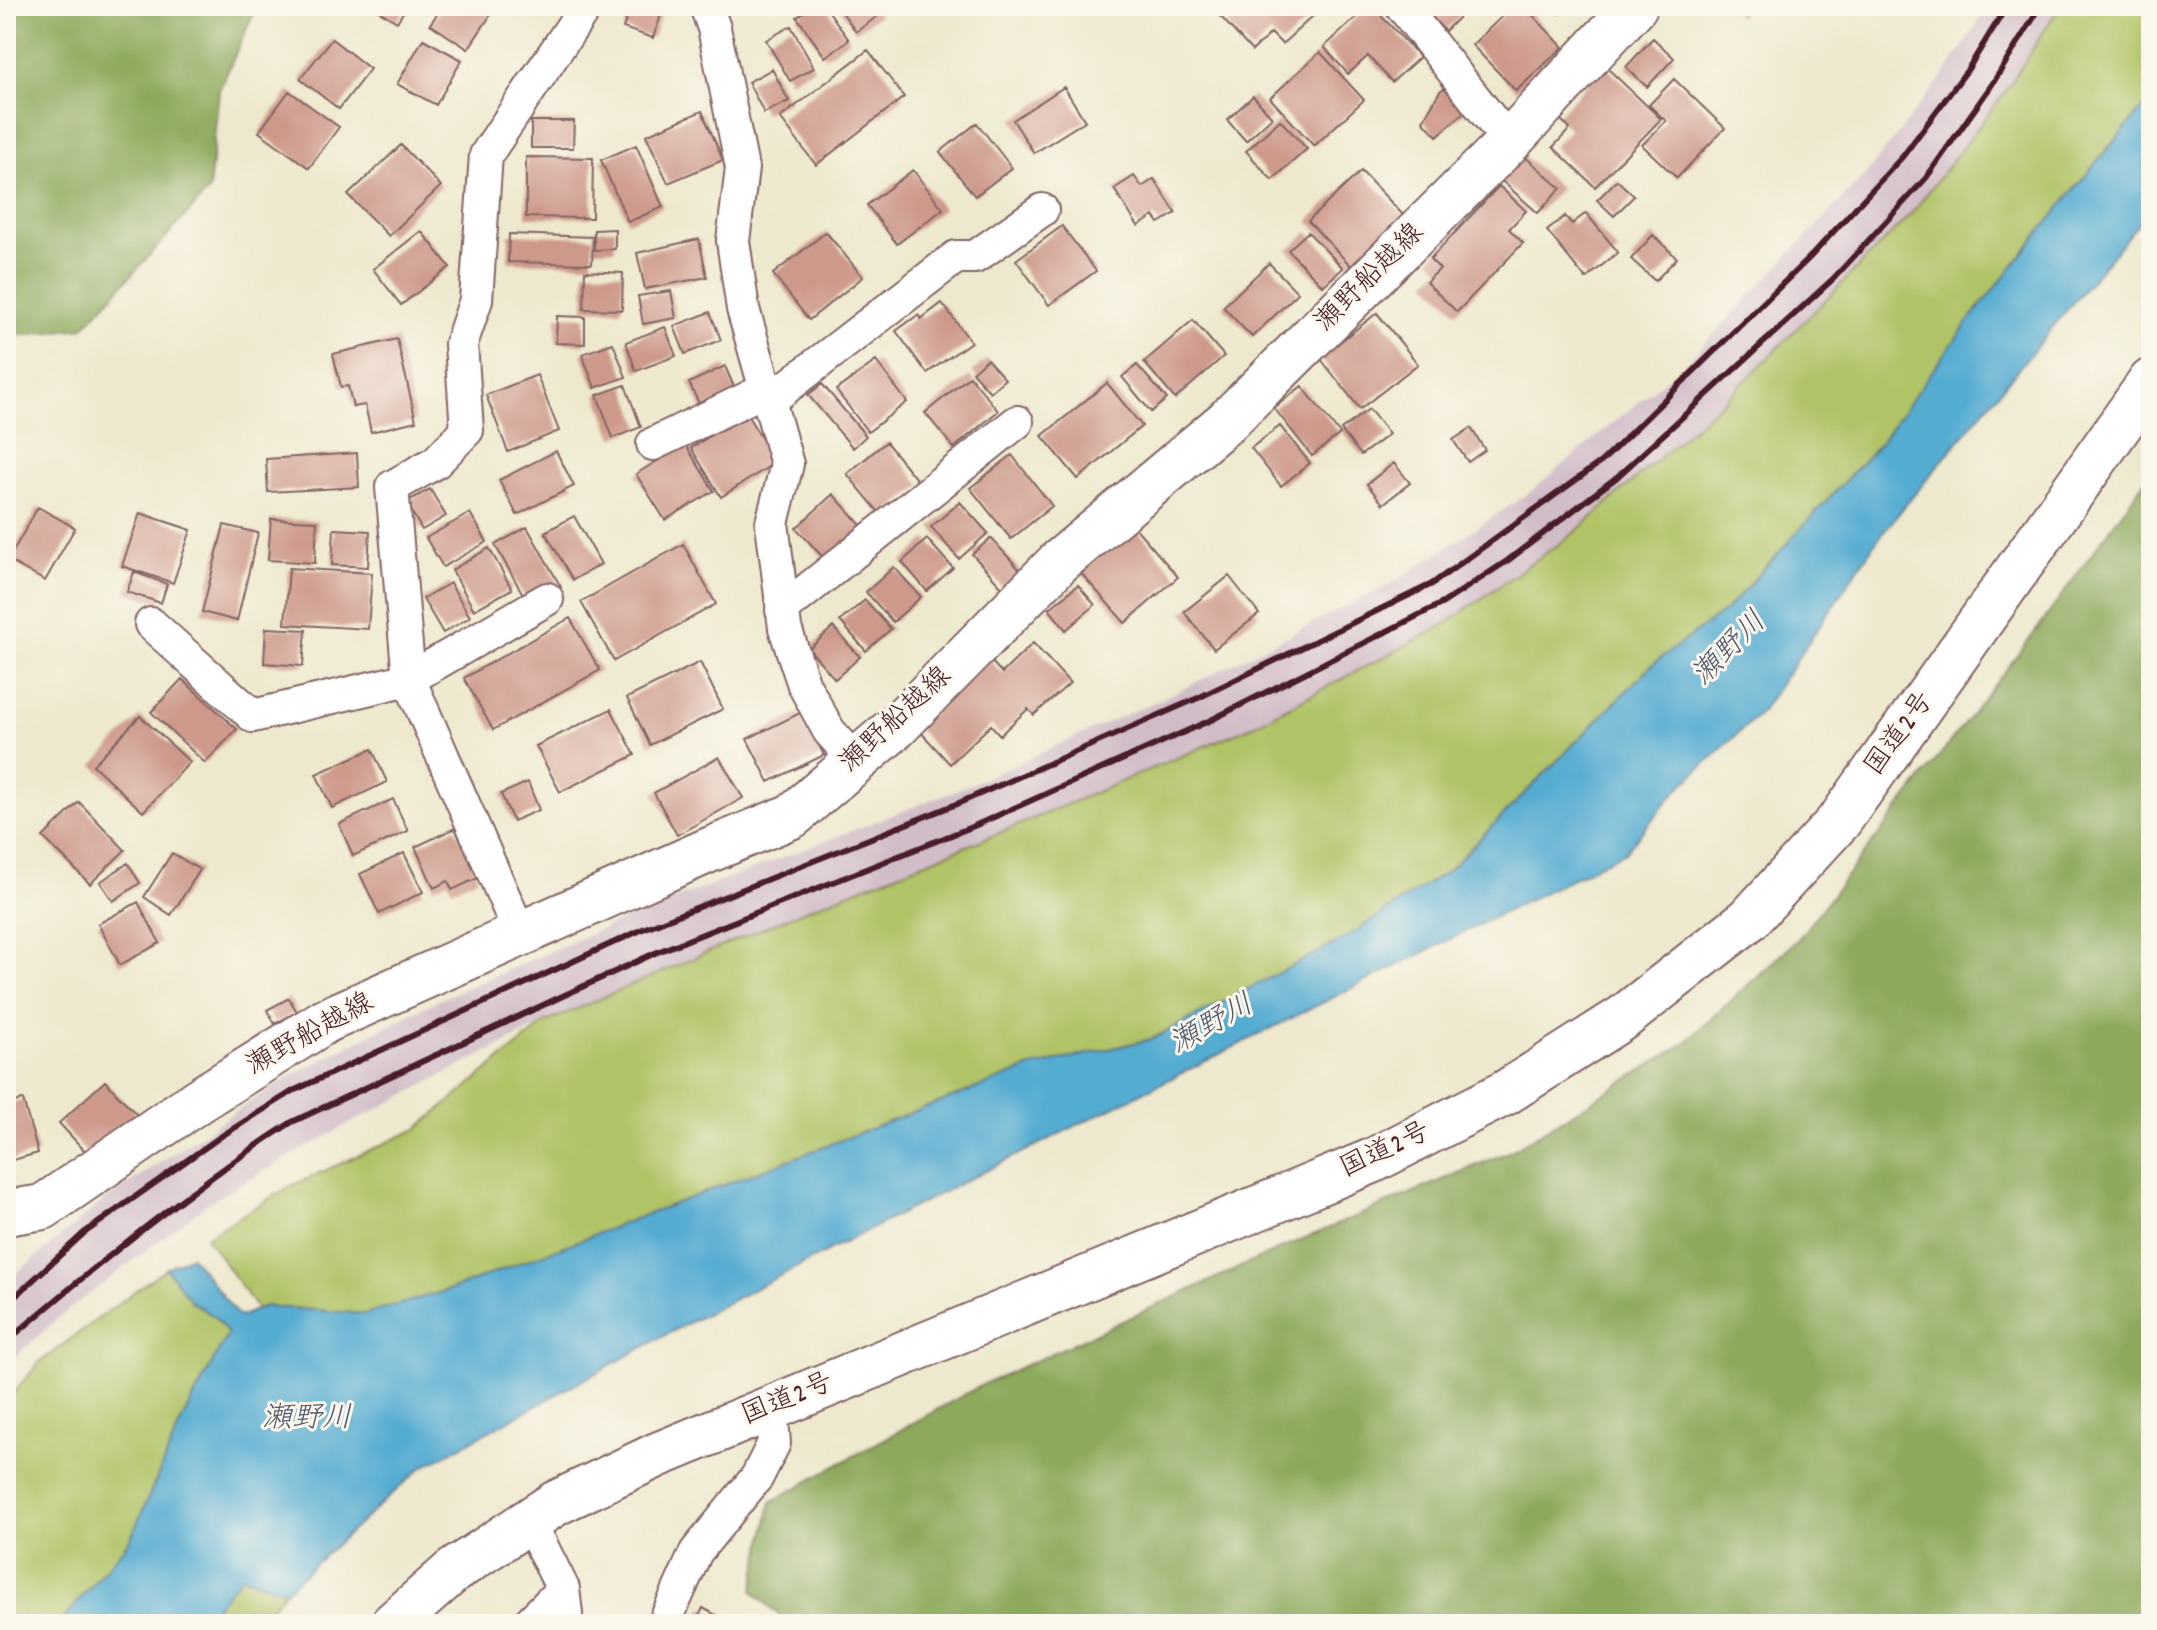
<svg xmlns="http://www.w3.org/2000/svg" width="2157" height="1630" viewBox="0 0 2157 1630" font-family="Dekko,'Klee One',sans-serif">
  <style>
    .industrial { fill: #d1bdc8 }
    .green { fill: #b0c366; stroke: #7d7148; stroke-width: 2 }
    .forest { fill: #8ca95b; stroke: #6b6443; stroke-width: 2 }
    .water { fill: #54acd1; stroke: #4f667e; stroke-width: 2 }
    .building { fill: #cd998b }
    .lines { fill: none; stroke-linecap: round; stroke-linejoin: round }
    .minor-casing { stroke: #836564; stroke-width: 36 }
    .secondary-casing { stroke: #836564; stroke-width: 48 }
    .trunk-casing { stroke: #836564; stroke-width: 48 }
    .minor { stroke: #fff; stroke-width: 32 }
    .secondary { stroke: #fff; stroke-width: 44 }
    .trunk { stroke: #fff; stroke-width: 44 }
    .rail { stroke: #4a1f2b; stroke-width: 6 }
    .labels { text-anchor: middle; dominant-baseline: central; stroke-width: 6; stroke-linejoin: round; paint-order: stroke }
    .street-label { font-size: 28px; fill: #4a1f2b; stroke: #fbf7ec }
    .water-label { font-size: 30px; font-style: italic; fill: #4e576d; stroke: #fbf7ec }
  </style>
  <rect width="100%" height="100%" fill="#fbf7ec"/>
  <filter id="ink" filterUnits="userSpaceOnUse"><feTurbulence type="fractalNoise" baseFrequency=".0125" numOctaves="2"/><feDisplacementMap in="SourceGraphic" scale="16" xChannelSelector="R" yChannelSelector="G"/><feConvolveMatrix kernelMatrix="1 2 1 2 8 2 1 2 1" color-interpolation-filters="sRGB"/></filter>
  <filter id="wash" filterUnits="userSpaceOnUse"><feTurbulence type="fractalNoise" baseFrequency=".006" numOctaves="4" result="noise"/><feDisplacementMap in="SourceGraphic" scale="32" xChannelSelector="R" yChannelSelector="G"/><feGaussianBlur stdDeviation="1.8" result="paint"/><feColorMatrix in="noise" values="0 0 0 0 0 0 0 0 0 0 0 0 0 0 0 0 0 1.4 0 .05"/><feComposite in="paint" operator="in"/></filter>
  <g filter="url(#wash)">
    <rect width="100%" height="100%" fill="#eee8ce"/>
    <path class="industrial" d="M1988 6H2060L2006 91 1911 214 1735 391 1573 534 1441 627 1250 727 997 834 810 908 546 1022 352 1122 211 1201 59 1317 6 1365V1282L107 1198 283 1080 432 1003 634 915 957 790 1179 691 1396 581 1529 493 1687 362 1867 173 1950 67Z"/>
    <path class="green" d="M2060 6H2151V99L2098 160 1971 318 1879 444 1726 610 1654 663 1449 870 1342 940 1152 1039 1032 1067 452 1289 365 1314 265 1306 257 1309 206 1237 289 1187 417 1129 546 1022 810 908 997 834 1250 727 1441 627 1573 534 1735 391 1911 214 2006 91Z
      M166 1268 192 1302 215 1317 228 1334 183 1418 130 1540 59 1624H6V1401L40 1362Z
      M242 1576 285 1591 258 1624H201Z"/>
    <path class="forest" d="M6 6H257L219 90 209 190 83 328 6 337Z
      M2151 472V1624H788L753 1591 771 1502 980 1386 1282 1248 1513 1150 1685 1043 1798 939 2039 627Z"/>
    <path class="water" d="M2151 99V208L1880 536 1761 712 1676 791 1625 852 937 1195 684 1325 421 1468 285 1591 242 1576 201 1624H59L130 1540 183 1418 228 1334 215 1317 192 1302 166 1268 191 1256 239 1317 265 1306 365 1314 452 1289 1032 1067 1152 1039 1342 940 1449 870 1654 663 1726 610 1879 444 1971 318 2098 160Z"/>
    <g id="blocks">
      <path class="building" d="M371 6H407L397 22Z
        M443 6H494L496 7 468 49 430 24Z
        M631 6H664L653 38 623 28Z
        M813 6H825L849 40 825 57 797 17Z
        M838 6H873L879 15 856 32Z
        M1211 6H1303L1313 16 1282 44 1271 33 1252 51Z
        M1369 6H1372L1420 57 1392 82 1368 56 1348 74 1324 47Z
        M1421 6H1470L1445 31Z
        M1513 6H1524L1563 47 1516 91 1472 45Z
        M1551 6H1568L1559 14Z
        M1729 6H1749L1739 16Z
        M791 26 814 68 790 81 766 40Z
        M1653 38 1674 58 1647 87 1626 67Z
        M332 39 370 69 339 109 300 79Z
        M423 39 462 60 436 105 397 84Z
        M868 50 904 97 816 165 780 118Z
        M1320 52 1364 100 1314 146 1270 98Z
        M1605 66 1661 119 1595 187 1553 147 1570 129 1557 116Z
        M772 69 789 101 764 113 748 82Z
        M1674 79 1725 128 1677 178 1642 145 1666 121 1649 105Z
        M1064 87 1085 121 1034 153 1013 120Z
        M1445 88 1466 111 1437 136 1423 121 1440 91Z
        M289 91 339 127 309 168 259 132Z
        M1253 96 1272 117 1246 141 1227 120Z
        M702 111 723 160 668 183 646 135Z
        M1280 120 1307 149 1272 180 1246 151Z
        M531 121H574L573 148H531Z
        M977 123 1012 168 975 196 940 152Z
        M401 145 441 186 389 236 348 195Z
        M636 145 663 207 628 222 601 160Z
        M1516 149 1561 188 1538 213 1494 174Z
        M526 157 593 158 592 218 526 217Z
        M913 170 943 209 897 244 867 205Z
        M1361 171 1406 218 1353 268 1308 221Z
        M1134 176 1142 187 1154 179 1176 213 1159 223 1154 216 1138 226 1114 189Z
        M1617 180 1634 196 1614 216 1597 200Z
        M1499 186 1526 211 1509 229 1523 243 1457 312 1426 282 1440 269 1430 259Z
        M1586 213 1618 252 1586 279 1547 231 1565 216 1572 224Z
        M1062 226 1096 271 1049 305 1016 260Z
        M615 229V249L594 250V230Z
        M421 231 450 267 401 305 373 269Z
        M826 232 863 277 809 320 773 274Z
        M1308 232 1343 268 1323 286 1288 250Z
        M509 234 593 237 592 264 508 262Z
        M1653 235 1677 258 1655 281 1631 259Z
        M699 239 707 277 645 289 637 253Z
        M1269 263 1298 293 1252 337 1223 307Z
        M585 271 623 273 622 310 584 309Z
        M671 291 676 318 643 324 638 296Z
        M942 303 971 342 927 373 896 331 918 315 921 319Z
        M710 312 721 340 685 354 674 326Z
        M1377 313 1418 364 1360 409 1320 358Z
        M557 316 585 317V344L556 343Z
        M1193 320 1224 356 1175 399 1144 362Z
        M665 327 676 356 636 371 626 342Z
        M397 339 416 421 371 432 365 405 353 407 348 386 341 387 333 354Z
        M613 343 626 377 595 388 582 354Z
        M987 359 1005 379 990 392 972 372Z
        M876 361 907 402 868 432 836 390Z
        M1137 365 1167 399 1151 412 1122 377Z
        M725 366 737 394 702 410 689 383Z
        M537 375 559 431 508 452 486 395Z
        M970 376 998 411 954 448 925 413Z
        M1107 383 1142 426 1078 479 1042 436Z
        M822 384 866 436 853 448 808 395Z
        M625 385 641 427 613 438 597 395Z
        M1302 386 1340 434 1312 456 1274 408Z
        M1369 409 1389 434 1361 455 1341 430Z
        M746 413 776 462 721 497 691 448Z
        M1280 426 1310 463 1281 486 1251 448Z
        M1471 428 1485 450 1468 462 1453 440Z
        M886 442 921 485 882 516 847 474Z
        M685 444 714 491 665 520 636 474Z
        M556 451 574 486 517 515 499 480Z
        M357 453 359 487 268 492 266 459Z
        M1012 455 1052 506 1011 539 970 488Z
        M1394 463 1410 483 1383 504 1367 484Z
        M430 489 446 516 422 530 406 502Z
        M833 494 867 532 830 565 796 528Z
        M960 502 988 533 959 559 931 527Z
        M38 507 75 528 45 581 8 560Z
        M140 513 191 530 173 583 122 566Z
        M470 513 487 542 443 567 426 538Z
        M574 516 601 564 573 580 545 532Z
        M271 519 317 521 315 563 268 560Z
        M224 525 258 533 237 621 202 612Z
        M1133 525 1178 577 1125 623 1080 572Z
        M527 527 561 587 529 605 495 545Z
        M334 529 370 531 368 567 332 565Z
        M991 538 1021 571 1003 588 972 554Z
        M927 539 953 568 927 591 902 562Z
        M683 544 716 604 614 661 581 602Z
        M489 548 512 589 474 610 452 570Z
        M894 567 921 597 893 622 866 592Z
        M289 568 372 573 368 629 285 624Z
        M134 572 167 584 161 603 127 592Z
        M1229 576 1259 614 1214 649 1184 612Z
        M450 583 470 617 443 633 423 599Z
        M1078 585 1095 605 1066 630 1049 609Z
        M865 600 891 629 866 651 840 621Z
        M570 618 600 670 493 730 464 678Z
        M833 627 860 657 835 679 809 649Z
        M266 628 306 630 303 666 264 663Z
        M1033 643 1070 683 1034 715 1028 709 1000 735 991 725 950 764 917 728 990 660 1002 673Z
        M700 662 723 709 650 745 627 698Z
        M182 679 237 729 205 763 151 712Z
        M611 709 635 755 560 792 536 746Z
        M802 712 824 755 769 782 747 739Z
        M140 716 190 762 143 812 93 765Z
        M372 749 387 782 332 808 316 774Z
        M719 757 743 798 677 835 654 793Z
        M528 782 539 810 513 821 501 794Z
        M393 799 408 831 353 856 339 824Z
        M79 802 125 850 90 884 43 837Z
        M455 828 478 878 452 890 448 881 434 888 415 847Z
        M172 853 200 870 171 915 144 897Z
        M404 853 423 892 379 914 360 874Z
        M128 863 140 883 113 901 100 882Z
        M138 902 160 943 120 965 98 924Z
        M289 998 297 1012 275 1024 267 1010Z
        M6 1018 12 1038 6 1039Z
        M105 1081 142 1120 96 1163 59 1123Z
        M23 1100 38 1153 6 1162V1104Z
        M703 1608 732 1624H695Z"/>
    </g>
  </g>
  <g filter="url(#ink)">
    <use href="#blocks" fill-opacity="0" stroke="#836564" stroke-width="2"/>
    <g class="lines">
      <defs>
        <path id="minor" d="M706 6 714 28 742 168 733 241 743 309 787 464 772 523 785 628 804 685 829 731 856 761
          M1402 6 1509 142
          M770 400 956 257H975L1042 210
          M653 444 767 389
          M782 610 1017 422
          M151 624 253 716 409 679 547 599
          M521 936 409 679 392 487 436 462 467 430 461 344 476 300 486 155 586 6
          M529 1521 563 1589 566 1614 559 1624
          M528 1624 563 1589
          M664 1624 696 1552 757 1477 774 1443 771 1408"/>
        <path id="secondary" d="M6 1213 43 1207 199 1100 325 1021 707 851 792 816 896 727 1059 562 1226 422 1509 142 1635 6"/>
        <path id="trunk" d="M393 1624 453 1571 556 1503 657 1455 1372 1161 1505 1093 1624 1017 1749 919 1840 820 2151 381"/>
      </defs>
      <use href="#minor" class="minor-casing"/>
      <use href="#secondary" class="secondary-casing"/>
      <use href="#trunk" class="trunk-casing"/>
      <use href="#minor" class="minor"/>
      <use href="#secondary" class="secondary"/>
      <use href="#trunk" class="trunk"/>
      <path class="rail" d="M6 1305 84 1233 220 1137 293 1091 643 929 959 803 1198 698 1432 584 1602 461 1812 255 1903 156 1968 69 2007 6
        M6 1342C98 1264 191 1187 292 1122L655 953 974 826 1211 720 1443 603 1507 561 1617 477 1834 278 1926 178 1991 86 2041 6"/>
    </g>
  </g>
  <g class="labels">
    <g class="street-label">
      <text transform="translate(1371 279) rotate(-45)">瀬野船越線</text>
      <text transform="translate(897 721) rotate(-43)">瀬野船越線</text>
      <text transform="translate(1901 735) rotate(-54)">国道2号</text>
      <text transform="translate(311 1036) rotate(-29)">瀬野船越線</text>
      <text transform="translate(1386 1152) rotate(-25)">国道2号</text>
      <text transform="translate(788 1401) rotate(-22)">国道2号</text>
    </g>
    <g class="water-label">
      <text transform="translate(1731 650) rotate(-45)">瀬野川</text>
      <text transform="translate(1213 1026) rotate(-29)">瀬野川</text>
      <text x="307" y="1420">瀬野川</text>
    </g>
  </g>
  <rect width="2157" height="1630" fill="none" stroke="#fbf7ec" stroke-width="32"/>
</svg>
